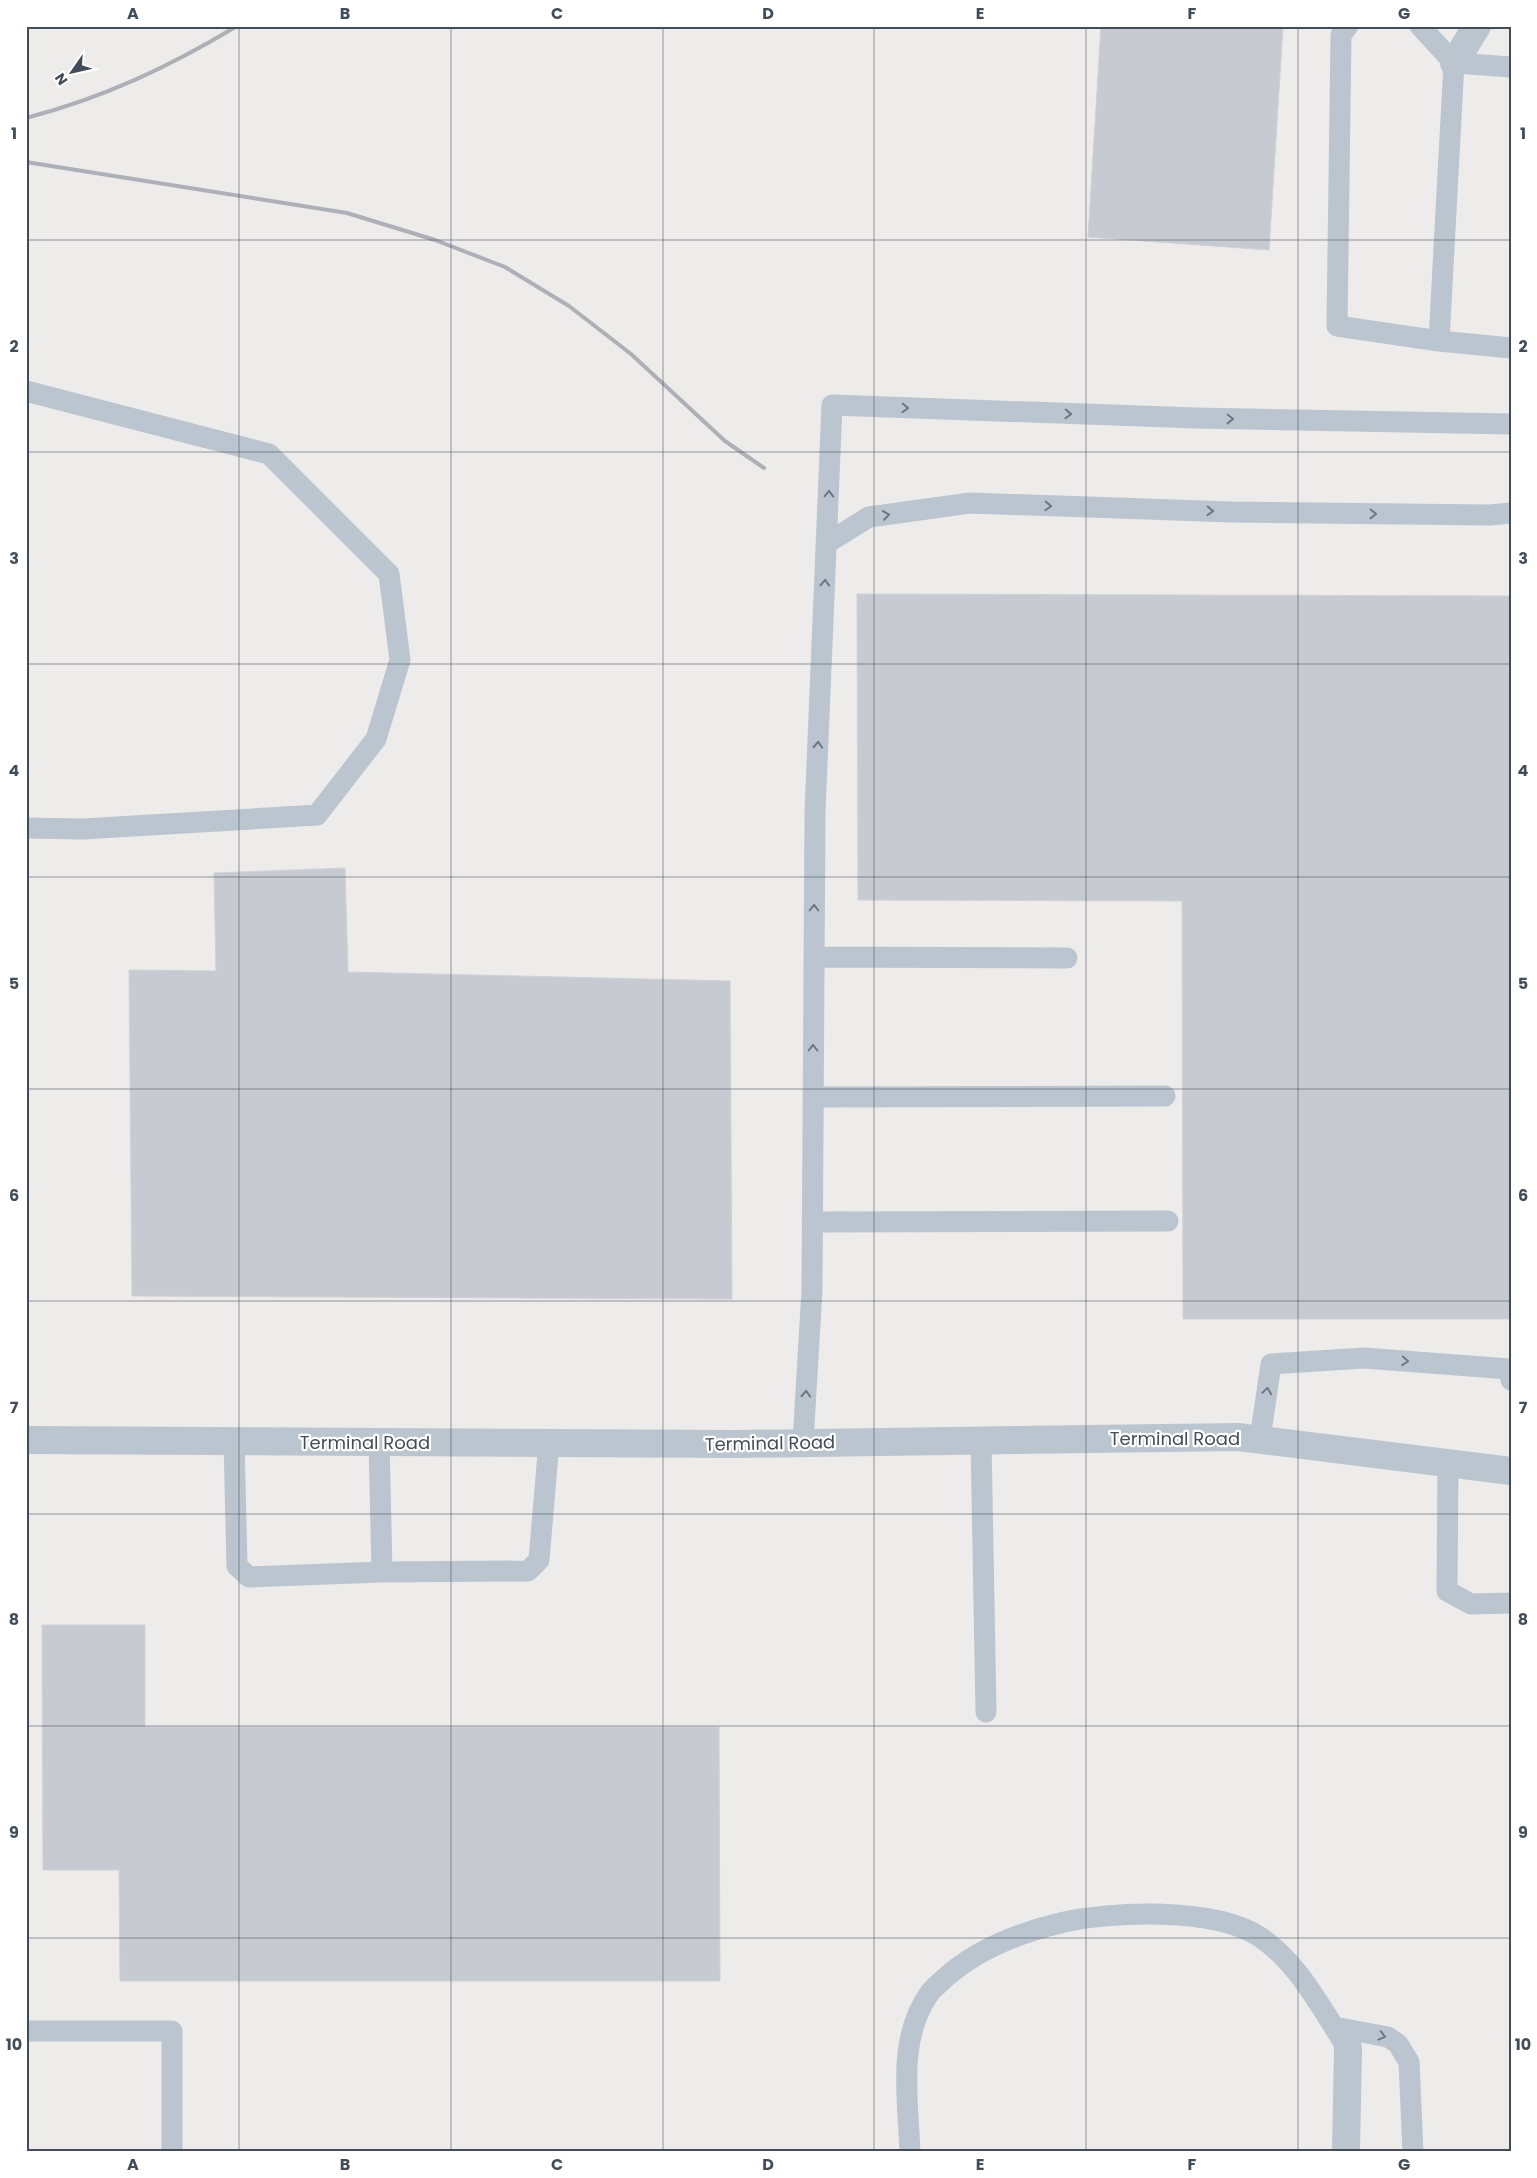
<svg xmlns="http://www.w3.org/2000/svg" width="1537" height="2178" viewBox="0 0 1537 2178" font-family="Poppins,sans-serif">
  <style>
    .building { fill: #c8cad1; stroke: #cfd1d8 }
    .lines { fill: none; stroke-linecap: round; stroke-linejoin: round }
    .lane { stroke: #bbc5cf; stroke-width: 21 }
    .street { stroke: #bbc5cf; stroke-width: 28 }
    .rail { stroke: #adb0b6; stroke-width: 4 }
    .oneway { stroke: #6d7782 }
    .grid { fill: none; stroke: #434d59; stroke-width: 1; stroke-opacity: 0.55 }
    .labels { text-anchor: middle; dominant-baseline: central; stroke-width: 4.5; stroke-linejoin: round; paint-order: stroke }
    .street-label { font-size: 18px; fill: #434d59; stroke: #fff }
    .neatline { fill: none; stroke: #434d59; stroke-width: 2 }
    .grid-label { font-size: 16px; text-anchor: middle; font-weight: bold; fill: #434d59 }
  </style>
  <rect width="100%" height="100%" fill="#eeebeb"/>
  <path class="building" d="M1101 26 1283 27 1269 250 1088 237Z
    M857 594 1511 596V1319H1183L1182 901 858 900Z
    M345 868 348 972 730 981 732 1299 132 1296 129 970 216 971 214 873Z
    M42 1625H145V1727H719L720 1981H120L119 1870H43Z"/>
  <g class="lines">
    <path class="lane" d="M1348 26 1341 35 1337 326 1439 341
      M1420 26 1454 63 1511 67
      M1454 63 1439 341 1511 348
      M26 391 269 454 389 574 400 660 376 739 317 815 83 829 26 828
      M827 543 869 517 970 503 1232 512 1490 515 1511 513
      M814 957 1067 958
      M813 1097 1165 1096
      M812 1222 1168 1221
      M1260 1439 1271 1364 1364 1358 1509 1369 1511 1380
      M981 1440 986 1712
      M234 1441 237 1566 249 1577 382 1572 379 1441
      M803 1442 812 1290 815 812 832 405 1196 418 1511 424
      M1448 1463 1447 1591 1471 1604 1511 1603
      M382 1572 528 1571 539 1560 549 1442
      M1334 2027 1388 2037 1398 2044 1409 2062 1413 2152
      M26 2031H172V2152
      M910 2152C908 2100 897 2039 929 1994 933 1988 940 1983 945 1978 976 1950 1019 1933 1060 1923 1111 1911 1215 1907 1260 1937 1299 1963 1322 2010 1348 2049"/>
    <path class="street" d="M1454 63 1477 26
      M26 1440 737 1444 1238 1437 1511 1471
      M1346 2152 1348 2049"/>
    <path class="rail" d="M26 118C103 98 169 67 237 26
      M26 162 347 213 435 240 505 267 569 306 631 354 725 441 764 468"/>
  </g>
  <defs><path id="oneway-chevron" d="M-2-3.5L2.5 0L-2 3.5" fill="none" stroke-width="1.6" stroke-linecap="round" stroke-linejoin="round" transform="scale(1.25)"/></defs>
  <g class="oneway">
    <use href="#oneway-chevron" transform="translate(905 408) rotate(2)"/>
    <use href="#oneway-chevron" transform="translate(1068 414) rotate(2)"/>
    <use href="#oneway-chevron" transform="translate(1230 419) rotate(1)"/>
    <use href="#oneway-chevron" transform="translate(829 494) rotate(-88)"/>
    <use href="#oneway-chevron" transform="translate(1048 506) rotate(2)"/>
    <use href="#oneway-chevron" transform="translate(1210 511) rotate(2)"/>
    <use href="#oneway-chevron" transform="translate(1373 514) rotate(1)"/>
    <use href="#oneway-chevron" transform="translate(886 515) rotate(-8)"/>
    <use href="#oneway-chevron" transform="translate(825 583) rotate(-87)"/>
    <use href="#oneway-chevron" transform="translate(818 745) rotate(-87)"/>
    <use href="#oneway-chevron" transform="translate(814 908) rotate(-90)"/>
    <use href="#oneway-chevron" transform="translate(813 1048) rotate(-90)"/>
    <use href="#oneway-chevron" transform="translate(1405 1361) rotate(4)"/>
    <use href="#oneway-chevron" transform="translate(1267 1391) rotate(-82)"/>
    <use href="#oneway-chevron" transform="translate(806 1394) rotate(-87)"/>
    <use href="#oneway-chevron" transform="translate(1382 2036) rotate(15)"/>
  </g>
  <path class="grid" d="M239 26V2152M451 26V2152M663 26V2152M874 26V2152M1086 26V2152M1298 26V2152M26 240H1511M26 452H1511M26 664H1511M26 877H1511M26 1089H1511M26 1301H1511M26 1514H1511M26 1726H1511M26 1938H1511"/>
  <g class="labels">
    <g class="street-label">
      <text x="1175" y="1438">Terminal Road</text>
      <text x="365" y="1442">Terminal Road</text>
      <text transform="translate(770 1443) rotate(-1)">Terminal Road</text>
    </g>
  </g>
  <rect width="1537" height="2178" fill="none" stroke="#ffffff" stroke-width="55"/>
  <g transform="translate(72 72) rotate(236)" stroke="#ffffff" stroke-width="4" paint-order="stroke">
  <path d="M0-4L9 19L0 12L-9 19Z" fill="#434d59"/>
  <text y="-8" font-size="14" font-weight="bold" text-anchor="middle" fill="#434d59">N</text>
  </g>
  <rect x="28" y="28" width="1482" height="2122" class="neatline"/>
  <g class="grid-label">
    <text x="133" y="19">A</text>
    <text x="345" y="19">B</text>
    <text x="557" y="19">C</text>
    <text x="768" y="19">D</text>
    <text x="980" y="19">E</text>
    <text x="1192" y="19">F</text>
    <text x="1404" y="19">G</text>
    <text x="14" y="139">1</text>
    <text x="1523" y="139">1</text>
    <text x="14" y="352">2</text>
    <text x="1523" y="352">2</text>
    <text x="14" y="564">3</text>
    <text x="1523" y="564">3</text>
    <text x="14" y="776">4</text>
    <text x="1523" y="776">4</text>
    <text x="14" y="989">5</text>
    <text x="1523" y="989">5</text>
    <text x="14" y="1201">6</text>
    <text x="1523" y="1201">6</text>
    <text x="14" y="1413">7</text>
    <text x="1523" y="1413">7</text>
    <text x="14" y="1625">8</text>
    <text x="1523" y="1625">8</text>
    <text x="14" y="1838">9</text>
    <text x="1523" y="1838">9</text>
    <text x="14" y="2050">10</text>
    <text x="1523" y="2050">10</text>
    <text x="133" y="2170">A</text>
    <text x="345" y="2170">B</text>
    <text x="557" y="2170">C</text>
    <text x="768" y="2170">D</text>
    <text x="980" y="2170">E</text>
    <text x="1192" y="2170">F</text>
    <text x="1404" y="2170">G</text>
  </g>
</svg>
